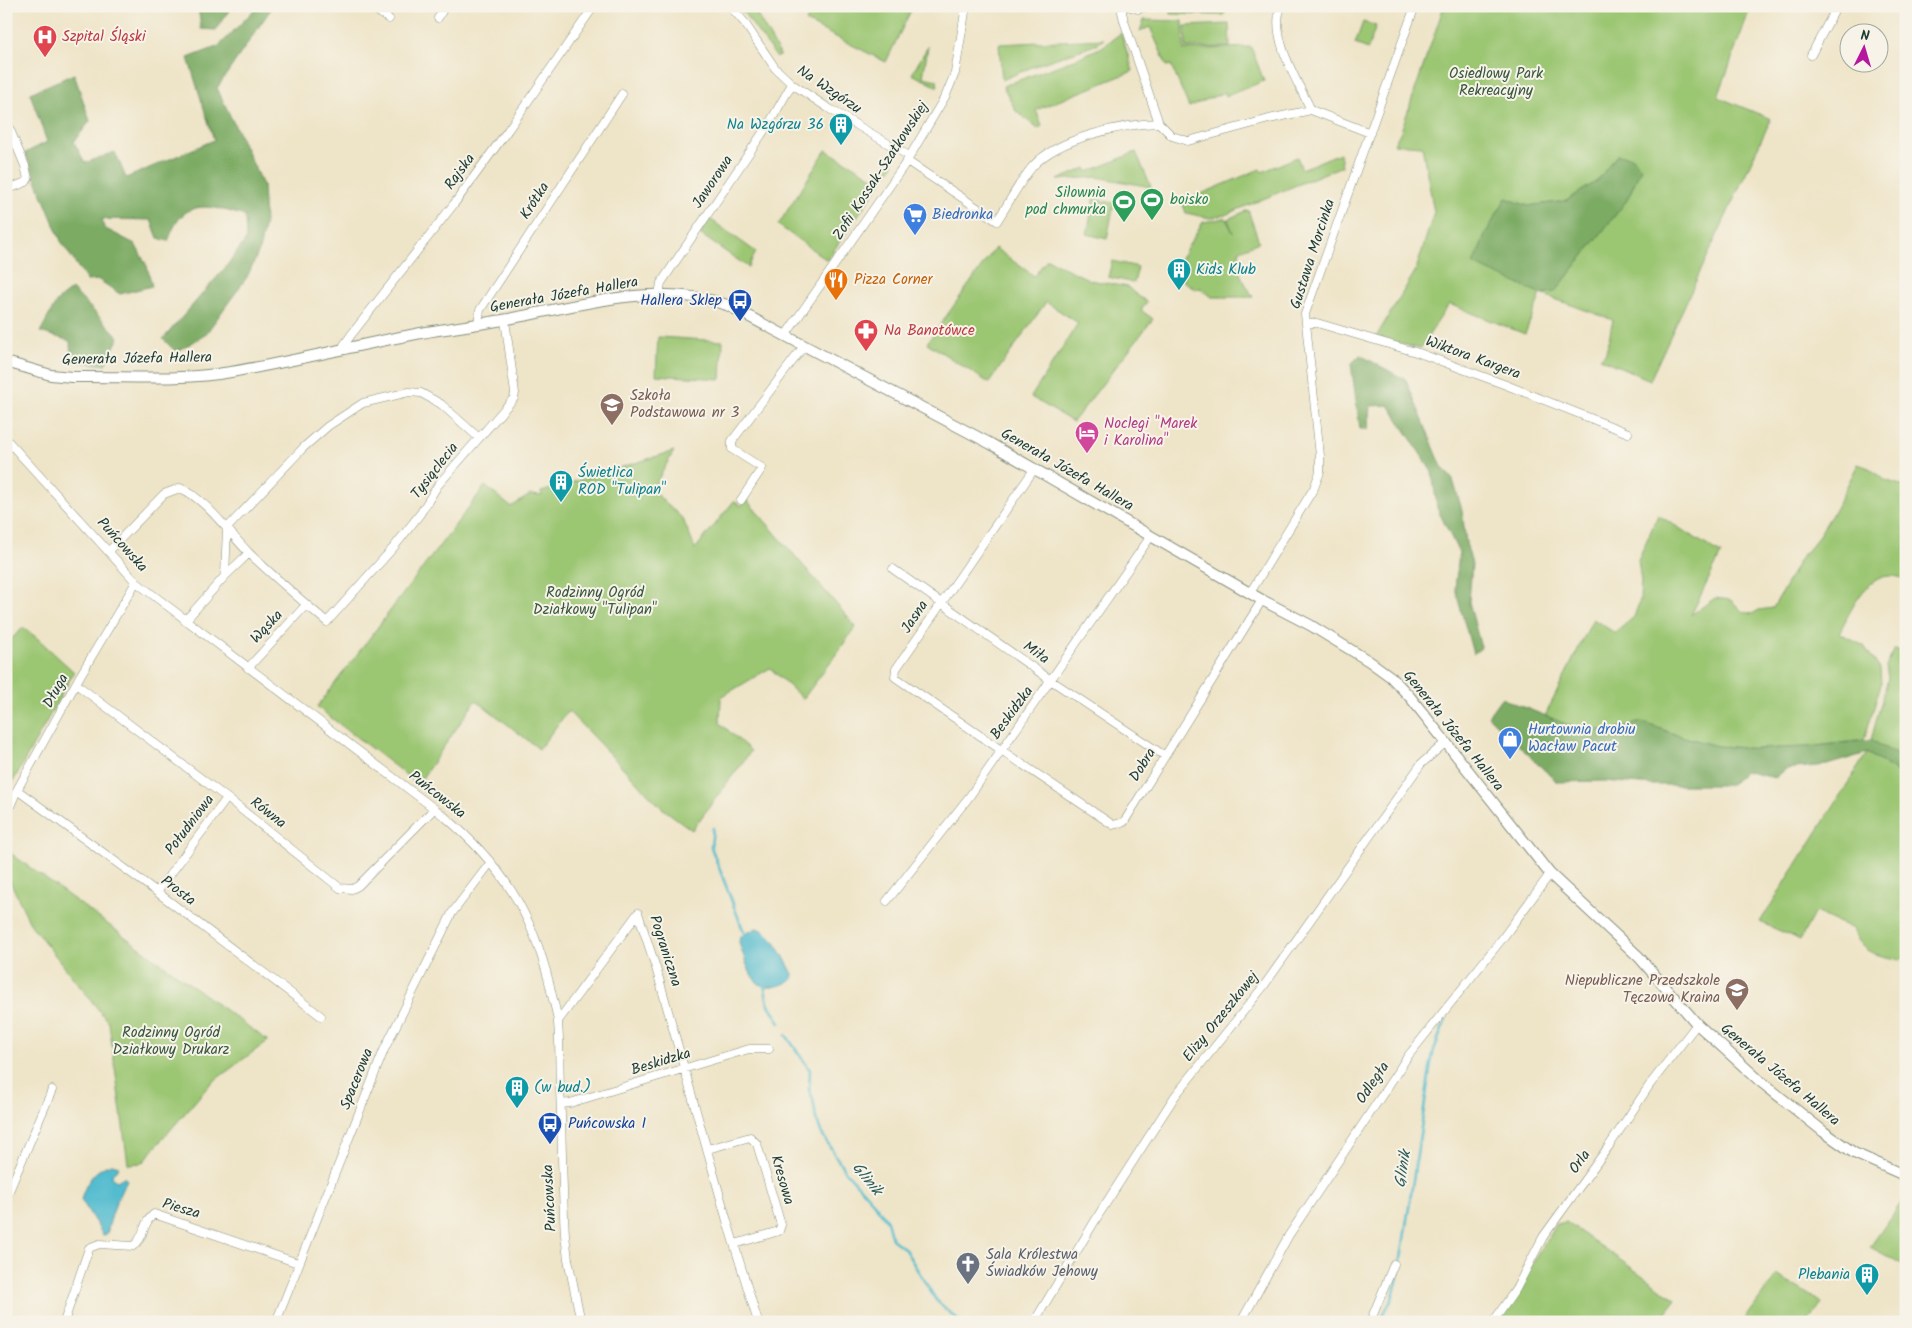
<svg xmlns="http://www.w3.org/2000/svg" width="1912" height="1328" viewBox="0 0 1912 1328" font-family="Kalam,sans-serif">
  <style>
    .green { fill: #9bc672; stroke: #5d8253; fill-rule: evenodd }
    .forest { fill: #7cab64; stroke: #4e744c }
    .water { fill: #52bccf; stroke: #387c82 }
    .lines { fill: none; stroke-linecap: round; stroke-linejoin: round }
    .stream { stroke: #52bccf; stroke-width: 2.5 }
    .minor-casing { stroke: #86907e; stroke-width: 9 }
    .tertiary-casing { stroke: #86907e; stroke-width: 12 }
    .minor { stroke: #fff; stroke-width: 8 }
    .tertiary { stroke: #fff; stroke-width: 10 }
    .labels { text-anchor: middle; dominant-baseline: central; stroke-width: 4; stroke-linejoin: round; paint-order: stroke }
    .health-label { font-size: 15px; fill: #be3a42; stroke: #f7f3e8; text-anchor: start }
    .park-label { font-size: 15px; fill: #385840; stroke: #f7f3e8 }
    .street-label { font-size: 15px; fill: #1f3d34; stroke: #f7f3e8 }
    .culture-label { font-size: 15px; fill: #0d838f; stroke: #f7f3e8; text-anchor: start }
    .leisure-label { font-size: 15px; fill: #27864d; stroke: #f7f3e8; text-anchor: end }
    .shop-label { font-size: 15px; fill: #366cbe; stroke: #f7f3e8; text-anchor: start }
    .food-label { font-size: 15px; fill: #c56008; stroke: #f7f3e8; text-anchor: start }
    .transit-label { font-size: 15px; fill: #164399; stroke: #f7f3e8; text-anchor: end }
    .education-label { font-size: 15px; fill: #785e54; stroke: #f7f3e8; text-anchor: start }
    .hotel-label { font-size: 15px; fill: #b23c85; stroke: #f7f3e8; text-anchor: start }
    .worship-label { font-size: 15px; fill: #5b616d; stroke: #f7f3e8; text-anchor: start }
    .water-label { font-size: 16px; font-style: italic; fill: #2c5d5b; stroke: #f7f3e8 }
  </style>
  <rect width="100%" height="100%" fill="#f7f3e8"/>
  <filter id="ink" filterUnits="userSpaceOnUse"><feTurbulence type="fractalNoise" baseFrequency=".02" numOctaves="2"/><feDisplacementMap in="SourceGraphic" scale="10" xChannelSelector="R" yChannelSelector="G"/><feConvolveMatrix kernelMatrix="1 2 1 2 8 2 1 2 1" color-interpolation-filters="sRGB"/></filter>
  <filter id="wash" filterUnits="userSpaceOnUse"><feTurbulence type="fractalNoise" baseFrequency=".0096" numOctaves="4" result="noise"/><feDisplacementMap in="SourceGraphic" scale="20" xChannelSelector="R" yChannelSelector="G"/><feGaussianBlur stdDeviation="1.12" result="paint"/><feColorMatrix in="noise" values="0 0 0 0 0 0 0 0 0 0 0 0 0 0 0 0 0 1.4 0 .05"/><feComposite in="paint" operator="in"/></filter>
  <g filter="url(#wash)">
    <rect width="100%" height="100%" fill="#eee4c7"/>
    <path class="green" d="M737 6H752L780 55 777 58 746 16Z
      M813 6H913L886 62 806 22Z
      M1171 6H1219L1225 9 1224 15 1171 14Z
      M1444 6H1751L1718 97 1771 119 1650 380 1600 358 1606 352 1613 320 1541 294 1525 334 1449 304 1420 349 1376 337 1416 270 1434 212 1422 146 1394 144 1401 131ZM1617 155 1641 168 1627 200 1555 292 1474 264 1486 233 1506 198 1528 206 1566 201 1597 181Z
      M1144 20 1183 21 1184 50 1251 47 1264 81 1226 96 1225 92 1189 107 1171 65 1167 66 1150 27 1140 31Z
      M1363 22 1376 26 1368 49 1355 44Z
      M1229 24 1230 47 1186 48 1185 26Z
      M1121 33 1133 71 1036 110 1042 126 1038 129 1016 111 1003 86 1073 60 1102 47Z
      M1104 39 1098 44 1039 64 1002 80 999 44Z
      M928 46 923 77 937 80 938 87 912 74Z
      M826 150 876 179 893 153V165L827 260 778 225Z
      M1136 152 1151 187 1097 177 1058 180 1086 168 1088 172Z
      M1340 153 1342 166 1225 215 1210 218 1186 213 1182 202 1260 169 1262 172 1297 157 1302 169Z
      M1094 199 1114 203 1107 239 1087 234Z
      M1248 210 1259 242 1240 250 1237 263 1241 276 1253 297H1212L1200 288 1195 289 1172 273 1203 222 1226 218 1233 233 1228 219Z
      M710 219 756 252 748 267 700 234Z
      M995 248 1034 276 1047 259 1090 280 1128 287 1134 293 1147 302 1141 310 1153 319 1073 422 1031 397 1078 323 1046 302 989 383 927 343Z
      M1112 261 1138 267 1134 283 1108 277Z
      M658 337 723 341 721 379 656 375Z
      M674 451 652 490 683 519 695 549 734 501 741 506 746 499 856 627 803 699 770 668 721 697 720 723 751 751 692 830 662 808 568 711 539 749 476 700 418 784 317 707 485 486 511 507 530 495 542 496 541 492Z
      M1858 464 1869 468 1885 480 1906 487V580C1871 562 1852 608 1839 633L1864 646 1880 669 1881 684 1864 740 1807 747 1759 749 1717 746 1677 735 1642 722 1612 730H1581L1545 716 1593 619 1615 633 1634 617 1640 600 1641 581 1638 560 1658 515 1721 554 1691 615 1715 598 1731 600 1743 612 1752 614 1759 610 1773 608 1803 554 1812 546 1836 508Z
      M23 628 36 637 74 672 6 794V644Z
      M1895 649 1906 653V760L1871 740 1888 678 1886 666Z
      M1867 753 1893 769 1906 783V953L1901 960C1877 955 1862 954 1853 929L1815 912 1800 940 1760 922Z
      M6 850 268 1041 211 1083 142 1163 128 1164 109 1023 31 925 6 873Z
      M1906 1196V1266L1870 1247Z
      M1566 1222 1676 1299 1658 1322H1516L1500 1317 1556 1224Z
      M1777 1275 1822 1303 1808 1322H1743Z"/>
    <path class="forest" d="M198 6H232L216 30 201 29Z
      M258 6H273L217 88 263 185 265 223 259 251 247 277 205 335 176 352 163 339 225 268 246 240 245 216C224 210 195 198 179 219 174 225 171 234 168 241L158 238 151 220 102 219 104 228 135 244 147 266 152 286 120 294 99 280 87 281 61 241 25 153 47 142 30 93 74 74 90 121 74 142 85 163 115 152 126 178 214 140 188 58 219 46Z
      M1617 155 1631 157 1641 168 1627 200 1555 292 1541 294 1473 264 1486 233 1506 198 1528 206 1566 201 1597 181Z
      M72 289 119 337 105 365 71 361 70 341 40 332 57 301Z
      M1360 355 1406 380 1442 467 1453 480 1462 510 1466 543 1472 564 1469 602 1481 648 1473 654 1455 588 1459 553 1437 508 1432 472 1389 405 1370 406 1368 429H1360L1351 364Z
      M1501 698 1581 730H1612L1642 722 1677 735 1717 746 1759 749 1807 747 1871 740 1906 760V783L1893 769 1867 753 1827 765 1786 769 1775 778 1744 771 1731 785H1653L1604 781 1557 782 1488 716Z"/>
    <path class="water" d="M756 928C772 930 786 961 793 974V979C754 1002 750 972 739 943L740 937Z
      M112 1164 119 1166 112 1175 113 1179 117 1181 124 1177 127 1180C117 1197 111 1215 107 1234L103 1235 81 1199C86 1182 95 1168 112 1164Z"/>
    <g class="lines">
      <path class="stream" d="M713 828 711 847 745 935
        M764 984 768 1003 780 1023
        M786 1035 810 1070 809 1090 813 1099 816 1119 822 1134 845 1171 874 1203 887 1221 892 1239 904 1248 936 1300 960 1322
        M1379 1322 1392 1299 1398 1278 1431 1063 1434 1050 1446 1019"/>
    </g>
  </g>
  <g filter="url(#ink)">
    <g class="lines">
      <defs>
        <path id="minor" d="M370 6 389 19
          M730 6 744 22 775 68 792 84 828 108 909 156
          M1123 6 1122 12 1124 21 1159 123
          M1127 6 1138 9 1149 6
          M1281 6C1269 37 1298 82 1311 110
          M438 18 445 6
          M1811 55 1837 6
          M1311 110 1370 133
          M6 120 25 166 28 179 26 182 6 190
          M907 161 997 221C1009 203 1019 182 1033 166 1058 138 1123 124 1159 123L1172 136 1188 141 1269 119 1311 110
          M659 295 661 283 770 122 792 84
          M1306 323H1317L1419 353 1506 385 1628 433
          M478 324 480 310 622 94
          M785 336 907 161 946 95 955 73 966 6
          M345 350 344 345 351 335 454 204 508 130 594 6
          M6 439 136 582 444 816C502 865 532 912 550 986 552 998 557 1011 558 1023 560 1044 559 1066 560 1087 562 1136 562 1186 565 1235L568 1259 581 1322
          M1035 468 896 669 895 677 1001 750 1113 825 1124 822 1262 600
          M741 500 762 468 732 449V441L804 346
          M109 551 164 494 180 488C205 498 230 534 249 553 274 577 301 600 327 622L394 547 420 514 438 485 514 398 515 393 505 320
          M893 569 1052 681 1165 756
          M225 576 227 528 304 447 328 426 363 403 409 392 421 393 441 404 479 438
          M1250 593 1314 488 1320 472V456L1305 314 1415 6
          M185 621 225 576 249 553
          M248 668 306 605
          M76 684 227 798 340 888 352 889 358 886 434 809
          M17 790 157 892 321 1016
          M6 816 17 790 80 676 136 582
          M157 892 227 798
          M887 901 969 797 1151 536
          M638 913 656 968 727 1221 758 1322
          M558 1021 638 913
          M561 1104 570 1103 749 1049H769
          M708 1149 750 1137 757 1144 781 1225 779 1231 735 1244
          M6 1198 52 1090
          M64 1322 89 1248 99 1244 133 1246C145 1239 142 1222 154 1214L298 1263
          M276 1322 384 1050 452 913 491 862
          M1034 1322 1101 1211 1175 1096 1263 987 1421 764 1445 743
          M1241 1322 1289 1235 1408 1056 1502 939 1550 874
          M1370 1322 1394 1264
          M1493 1322 1516 1289 1543 1237 1609 1146 1651 1083 1697 1024"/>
        <path id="tertiary" d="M6 362 51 375 72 377C125 376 179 381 231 372 295 361 357 345 421 333 448 328 476 325 503 320 575 307 655 280 727 305L991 444 1262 600 1310 625 1369 661 1391 677 1410 697 1550 874 1639 957 1697 1024 1760 1081 1824 1132 1854 1153 1906 1176"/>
      </defs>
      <use href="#minor" class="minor-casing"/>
      <use href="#tertiary" class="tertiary-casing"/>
      <use href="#minor" class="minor"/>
      <use href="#tertiary" class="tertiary"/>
    </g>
  </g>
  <defs>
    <symbol id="hospital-pin" viewBox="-11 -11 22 30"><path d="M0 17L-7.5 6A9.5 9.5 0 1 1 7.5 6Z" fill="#e0444e" stroke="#f7f3e8"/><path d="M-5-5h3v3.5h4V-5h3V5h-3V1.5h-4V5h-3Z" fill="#fff"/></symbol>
    <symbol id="building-pin" viewBox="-11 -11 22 30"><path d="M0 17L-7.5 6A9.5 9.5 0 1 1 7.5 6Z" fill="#0f9aa8" stroke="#f7f3e8"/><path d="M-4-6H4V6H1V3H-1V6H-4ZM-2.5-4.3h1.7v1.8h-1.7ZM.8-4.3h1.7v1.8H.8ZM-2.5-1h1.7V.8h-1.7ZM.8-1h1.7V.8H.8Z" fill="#fff"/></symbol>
    <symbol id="stadium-pin" viewBox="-11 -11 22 30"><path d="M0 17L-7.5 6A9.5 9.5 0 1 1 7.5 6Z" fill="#2e9e5b" stroke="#f7f3e8"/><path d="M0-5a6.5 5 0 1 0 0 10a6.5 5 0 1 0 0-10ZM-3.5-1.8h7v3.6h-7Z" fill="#fff"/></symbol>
    <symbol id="supermarket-pin" viewBox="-11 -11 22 30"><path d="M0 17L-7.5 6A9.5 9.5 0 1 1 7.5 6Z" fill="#3f7fe0" stroke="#f7f3e8"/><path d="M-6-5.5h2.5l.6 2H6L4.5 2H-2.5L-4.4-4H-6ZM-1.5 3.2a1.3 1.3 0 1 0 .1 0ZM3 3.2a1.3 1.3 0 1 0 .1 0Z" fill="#fff"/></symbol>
    <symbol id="restaurant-pin" viewBox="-11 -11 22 30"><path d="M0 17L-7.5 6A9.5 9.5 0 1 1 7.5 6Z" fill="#e8710a" stroke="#f7f3e8"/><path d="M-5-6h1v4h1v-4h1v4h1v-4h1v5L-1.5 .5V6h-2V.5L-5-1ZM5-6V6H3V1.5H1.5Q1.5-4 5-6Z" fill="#fff"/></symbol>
    <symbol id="bus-pin" viewBox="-11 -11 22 30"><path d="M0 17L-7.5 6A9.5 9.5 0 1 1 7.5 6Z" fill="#1a4fb4" stroke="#f7f3e8"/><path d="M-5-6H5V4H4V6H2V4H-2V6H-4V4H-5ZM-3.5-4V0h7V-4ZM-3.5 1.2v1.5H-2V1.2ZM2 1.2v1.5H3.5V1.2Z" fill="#fff"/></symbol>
    <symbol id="pharmacy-pin" viewBox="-11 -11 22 30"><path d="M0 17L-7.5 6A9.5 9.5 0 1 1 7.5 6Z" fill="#e0444e" stroke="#f7f3e8"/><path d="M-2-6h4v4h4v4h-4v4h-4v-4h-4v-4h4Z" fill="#fff"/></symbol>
    <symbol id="school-pin" viewBox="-11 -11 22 30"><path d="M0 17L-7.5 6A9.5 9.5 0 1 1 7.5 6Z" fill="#8d6e63" stroke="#f7f3e8"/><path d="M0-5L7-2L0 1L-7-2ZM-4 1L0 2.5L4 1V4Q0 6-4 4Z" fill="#fff"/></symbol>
    <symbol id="hotel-pin" viewBox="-11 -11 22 30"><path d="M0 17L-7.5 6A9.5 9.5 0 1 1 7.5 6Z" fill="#d1479c" stroke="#f7f3e8"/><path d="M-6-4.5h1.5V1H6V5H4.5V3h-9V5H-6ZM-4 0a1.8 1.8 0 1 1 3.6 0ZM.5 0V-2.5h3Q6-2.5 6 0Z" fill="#fff"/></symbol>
    <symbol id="shop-pin" viewBox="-11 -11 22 30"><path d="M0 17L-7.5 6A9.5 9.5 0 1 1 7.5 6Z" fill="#3f7fe0" stroke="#f7f3e8"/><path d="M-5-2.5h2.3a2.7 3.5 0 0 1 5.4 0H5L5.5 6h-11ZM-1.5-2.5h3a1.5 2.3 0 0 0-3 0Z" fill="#fff"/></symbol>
    <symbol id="church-pin" viewBox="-11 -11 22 30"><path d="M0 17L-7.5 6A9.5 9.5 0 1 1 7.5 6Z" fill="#6b7280" stroke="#f7f3e8"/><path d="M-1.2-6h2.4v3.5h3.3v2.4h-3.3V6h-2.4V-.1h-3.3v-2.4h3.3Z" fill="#fff"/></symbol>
  </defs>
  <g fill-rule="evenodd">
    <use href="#hospital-pin" x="31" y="23" width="28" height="38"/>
    <use href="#building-pin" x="827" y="111" width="28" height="38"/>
    <use href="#stadium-pin" x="1138" y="186" width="28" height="38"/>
    <use href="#stadium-pin" x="1110" y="188" width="28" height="38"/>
    <use href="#supermarket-pin" x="901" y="201" width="28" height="38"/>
    <use href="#building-pin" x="1165" y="256" width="28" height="38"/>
    <use href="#restaurant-pin" x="822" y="266" width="28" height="38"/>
    <use href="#bus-pin" x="726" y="287" width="28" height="38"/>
    <use href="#pharmacy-pin" x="852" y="317" width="28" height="38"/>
    <use href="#school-pin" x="598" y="391" width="28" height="38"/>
    <use href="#hotel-pin" x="1073" y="419" width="28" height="38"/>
    <use href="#building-pin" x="547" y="468" width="28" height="38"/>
    <use href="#shop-pin" x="1496" y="725" width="28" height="38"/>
    <use href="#school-pin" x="1723" y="976" width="28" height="38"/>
    <use href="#building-pin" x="503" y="1074" width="28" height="38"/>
    <use href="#bus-pin" x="536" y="1110" width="28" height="38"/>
    <use href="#church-pin" x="954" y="1250" width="28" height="38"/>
    <use href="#building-pin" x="1853" y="1261" width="28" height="38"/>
  </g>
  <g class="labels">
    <g class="health-label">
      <text x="62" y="37">Szpital Śląski</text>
      <text x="884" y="331">Na Banotówce</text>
    </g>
    <g class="park-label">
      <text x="1496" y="74">Osiedlowy Park<tspan x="1496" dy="17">Rekreacyjny</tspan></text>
      <text x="595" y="593">Rodzinny Ogród<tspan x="595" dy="17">Działkowy "Tulipan"</tspan></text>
      <text x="171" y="1033">Rodzinny Ogród<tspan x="171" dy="17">Działkowy Drukarz</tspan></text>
    </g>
    <g class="street-label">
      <text transform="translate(829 90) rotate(34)">Na Wzgórzu</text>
      <text transform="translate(881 171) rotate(-57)">Zofii Kossak-Szatkowskiej</text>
      <text transform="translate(460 172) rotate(-54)">Rajska</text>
      <text transform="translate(713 182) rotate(-56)">Jaworowa</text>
      <text transform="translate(535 201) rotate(-57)">Krótka</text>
      <text transform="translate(1313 254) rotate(-72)">Gustawa Morcinka</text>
      <text transform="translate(564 295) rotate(-10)">Generała Józefa Hallera</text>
      <text transform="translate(1473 358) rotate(20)">Wiktora Kargera</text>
      <text transform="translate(137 359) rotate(-1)">Generała Józefa Hallera</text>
      <text transform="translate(1067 470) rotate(30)">Generała Józefa Hallera</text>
      <text transform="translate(435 471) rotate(-52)">Tysiąclecia</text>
      <text transform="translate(122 545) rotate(48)">Puńcowska</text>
      <text transform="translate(915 617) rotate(-56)">Jasna</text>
      <text transform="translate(267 627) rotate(-47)">Wąska</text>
      <text transform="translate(1036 653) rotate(35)">Miła</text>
      <text transform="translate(56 691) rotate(-61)">Długa</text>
      <text transform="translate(1012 713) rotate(-54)">Beskidzka</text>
      <text transform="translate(1453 731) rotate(51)">Generała Józefa Hallera</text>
      <text transform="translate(1143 765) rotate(-58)">Dobra</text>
      <text transform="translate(437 795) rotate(38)">Puńcowska</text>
      <text transform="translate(268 813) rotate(38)">Równa</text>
      <text transform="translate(190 825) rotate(-53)">Południowa</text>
      <text transform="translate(178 891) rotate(37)">Prosta</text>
      <text transform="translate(665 951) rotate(72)">Pograniczna</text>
      <text transform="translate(1221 1017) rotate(-51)">Elizy Orzeszkowej</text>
      <text transform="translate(661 1062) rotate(-17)">Beskidzka</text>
      <text transform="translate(1780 1075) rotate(40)">Generała Józefa Hallera</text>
      <text transform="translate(357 1079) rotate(-68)">Spacerowa</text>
      <text transform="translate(1373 1083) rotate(-56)">Odległa</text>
      <text transform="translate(1580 1162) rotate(-54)">Orla</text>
      <text transform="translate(782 1180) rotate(74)">Kresowa</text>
      <text transform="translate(550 1198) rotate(-93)">Puńcowska</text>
      <text transform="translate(181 1209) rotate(16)">Piesza</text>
    </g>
    <g class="culture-label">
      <text x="824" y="125" text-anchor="end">Na Wzgórzu 36</text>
      <text x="1196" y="270">Kids Klub</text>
      <text x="578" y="473">Świetlica<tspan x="578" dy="17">ROD "Tulipan"</tspan></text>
      <text x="534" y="1088">(w bud.)</text>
      <text x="1850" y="1275" text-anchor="end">Plebania</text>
    </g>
    <g class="leisure-label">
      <text x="1106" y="193">Silownia<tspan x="1106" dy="17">pod chmurka</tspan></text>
      <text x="1170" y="200" text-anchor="start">boisko</text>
    </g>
    <g class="shop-label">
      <text x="932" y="215">Biedronka</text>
      <text x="1528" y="730">Hurtownia drobiu<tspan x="1528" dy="17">Wacław Pacut</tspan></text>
    </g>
    <g class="food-label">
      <text x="854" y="280">Pizza Corner</text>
    </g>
    <g class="transit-label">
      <text x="722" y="301">Hallera Sklep</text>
      <text x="568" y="1124" text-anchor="start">Puńcowska I</text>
    </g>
    <g class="education-label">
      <text x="630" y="396">Szkoła<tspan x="630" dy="17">Podstawowa nr 3</tspan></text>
      <text x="1720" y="981" text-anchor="end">Niepubliczne Przedszkole<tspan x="1720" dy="17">Tęczowa Kraina</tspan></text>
    </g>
    <g class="hotel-label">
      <text x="1104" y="424">Noclegi "Marek<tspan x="1104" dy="17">i Karolina"</tspan></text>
    </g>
    <g class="worship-label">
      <text x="986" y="1255">Sala Królestwa<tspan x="986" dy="17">Świadków Jehowy</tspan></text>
    </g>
    <g class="water-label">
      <text transform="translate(1403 1169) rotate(-81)">Glinik</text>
      <text transform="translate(867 1179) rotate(51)">Glinik</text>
    </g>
  </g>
  <rect width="1912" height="1328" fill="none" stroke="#f7f3e8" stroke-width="25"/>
  <g transform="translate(1864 48) rotate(5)"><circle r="24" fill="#f7f3e8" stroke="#a1aaa0"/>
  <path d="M0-4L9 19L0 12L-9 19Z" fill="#b5179e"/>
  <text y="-8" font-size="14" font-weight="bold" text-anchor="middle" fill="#1f3d34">N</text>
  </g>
</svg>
